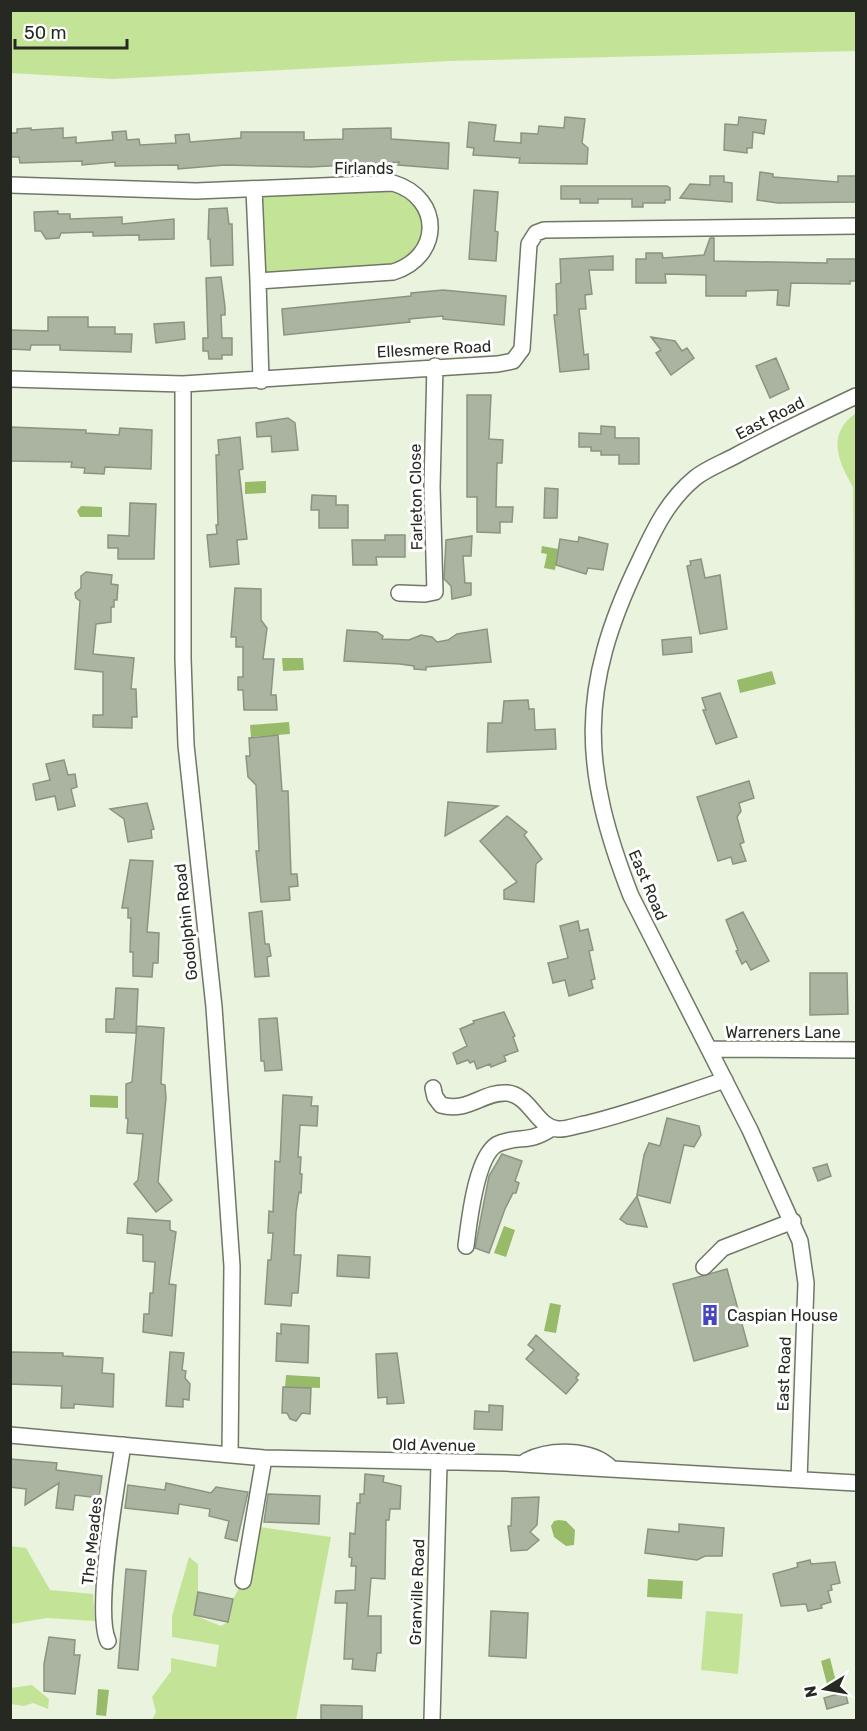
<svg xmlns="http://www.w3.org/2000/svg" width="867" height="1731" viewBox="0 0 867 1731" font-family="Rubik,sans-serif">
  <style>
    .green { fill: #c3e497 }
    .water { fill: #98bb69 }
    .building { fill: #abb4a1; stroke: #8b9481; stroke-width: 1.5 }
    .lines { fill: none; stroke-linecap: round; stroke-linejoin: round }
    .minor-casing { stroke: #6f7866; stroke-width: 18 }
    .minor { stroke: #fff; stroke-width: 15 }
    .labels { text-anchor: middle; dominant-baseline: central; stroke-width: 6; stroke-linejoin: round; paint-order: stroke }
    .street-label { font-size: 16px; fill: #252921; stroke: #fff }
    .poi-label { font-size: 16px; fill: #252921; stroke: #fff; text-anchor: start }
  </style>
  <rect width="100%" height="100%" fill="#e9f3de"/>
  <path class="green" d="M856 10V51L450 61 113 79 11 73V11Z
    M403 186 430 221 414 263 258 281 254 189Z
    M856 413V944L853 487C837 460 827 433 856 413Z
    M252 1526 331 1537 296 1720H152L156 1712 152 1697 171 1671V1658L216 1667 219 1645 172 1637V1616L189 1557 198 1564V1592L194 1615 221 1626 228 1622 233 1599 243 1581Z
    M10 1546 26 1548 50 1590 93 1594 95 1621 47 1618 11 1624Z
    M706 1611 743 1614 738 1674 701 1670Z
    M32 1685 49 1699 48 1709 33 1703 24 1706 11 1704V1688Z"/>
  <path class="water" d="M266 481V493L245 494V482Z
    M81 506 102 507V517H80L77 511Z
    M542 546 558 549 555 570 544 568 547 554 541 553Z
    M282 658H303L304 670 283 671Z
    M772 671 776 684 740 693 737 680Z
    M289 722 290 734 251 737 250 725Z
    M90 1095 118 1096V1108L90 1107Z
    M504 1226 515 1230 506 1257 494 1253Z
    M550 1303 561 1305 556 1333 544 1331Z
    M286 1375 320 1377V1388L285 1387Z
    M559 1520 566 1521 575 1530 574 1545 566 1546 554 1537 551 1526 554 1521Z
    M648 1579 683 1581 682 1599 647 1597Z
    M830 1658 838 1690 829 1692 821 1661Z
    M98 1689 109 1690 106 1716 96 1715Z"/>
  <path class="building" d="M565 117 585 119 582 143 588 148 587 164 519 163 520 158 473 155 474 148 467 147 469 122 496 125 494 141 521 143V133L538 134 539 126 564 128Z
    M739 117 766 120 764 134 753 132 752 148H747V153L724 150 725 124 738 125Z
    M31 128V130L63 128V138L76 137V143L113 140 112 132 126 131 127 140 139 139 140 145 176 143 175 135 189 134 190 142 241 138V132H304V140L343 139V129L391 128V139L449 143 448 169 398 165 399 162 311 167 225 165 178 169V165L115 166V162L82 165V161L20 163 19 157H10V133H17V129Z
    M760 172 773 174V177L838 182V176H856V202L778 203 757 200Z
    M710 176H724V182L732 183V202L680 198 690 184 710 185Z
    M561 186H667L670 188V200H665V203H643V207H632V199H598V203H580V199H561Z
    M474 190 498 192 495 231 498 232 496 261 469 259Z
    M227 208 229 224H232L233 265 211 266 210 239H208L209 209Z
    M58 211V214H70V219L122 217V224L174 219V239L139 240V235L93 236V232L61 233 59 238 46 239 41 231H35L34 212Z
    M710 238H714V261L827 263V259H856V281H850V284L791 283 789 306 777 305 778 290 746 291V296H706V275L665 274 666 283H636V259H646V253H662L663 258 704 255Z
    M613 256V270H589L592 294 585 295 586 309H579L584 355 588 354 589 369 560 372 554 315H557L556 284 561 283 560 259Z
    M221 277 225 307V315H221L222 338H232V355H222V359H209L208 351H203V338H208L206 278Z
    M443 290 506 296 504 325 443 319V316L409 319 410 322 284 335 282 309 411 296V293Z
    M48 317H88V327H115V334H132L131 352 60 350V345H31L30 350 10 349V330L48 331Z
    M184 322 185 339 156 343 154 324Z
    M651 337 675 341 682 351 687 348 694 358 671 375 656 353 661 350Z
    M776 358 789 389 770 398 756 366Z
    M467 395H491L489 439 503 440 502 463H497L496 507H513L512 522H500V533L477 532V497H467Z
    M288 418 295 423 298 450 272 452 271 436 257 437 256 423Z
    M601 426 615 427V438H639V464H619V455H601V451H591V447H579V433L601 434Z
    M10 427 86 430V433L119 435 120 428 152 430 151 469 105 467 104 474 84 473 85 468 71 467 72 462 10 461Z
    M240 437 243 469 239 470 247 539 237 540 239 564 210 567 207 535 217 534 216 525H218L216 455H219L218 440Z
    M545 488 558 489 557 518H544Z
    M312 495 336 496V505H348V528H319V510H311Z
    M130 503 156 504 154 559H118V548H108V535L129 536Z
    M385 535H405V557H376L377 565H353L352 540H385Z
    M472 536 471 556H463L465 583H471V595L452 599 451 586 444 579 446 540Z
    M579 537 608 544 603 570 588 568 586 574 556 565 560 539 578 542Z
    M701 559 705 578 720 575 727 629 700 634 687 566 691 565 690 561Z
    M86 572 112 575 111 584 118 585 117 600H114V607H111V622L96 624 93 654 134 658 131 689H136L137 717H132V728L93 727V715H103V672L75 669 80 601 76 598 75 593 81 588V576Z
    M235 588 261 589V620L267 628 263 659H274L271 695H276L277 710H244L243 690H238V677H243V647H236V637H231Z
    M487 629 491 662 426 667V670L414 669V666L400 664 344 661 347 630 377 632 383 636 382 639 409 640 421 635 432 637 437 642 448 640 457 634Z
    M691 637 692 652 663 655 662 640Z
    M720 693 737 737 716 744 703 710H706L702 698Z
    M528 700 529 709H534L535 730 555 729 556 749 487 752 488 723H502L504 701Z
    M278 735 282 791H288L291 874H297L298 886 289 887 290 900 261 902 256 851H259L256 785 248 777 246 756H250L249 738Z
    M64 760 68 775 75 774 77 787 71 789 75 806 58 810 55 796 36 800 33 784 50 780 46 764Z
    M749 781 754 798 739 803 741 811 737 817 744 842 740 844 746 861 733 864 731 857 718 861 697 797Z
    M448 802 498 806 445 836Z
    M147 803 154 829 151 830 152 838 128 842 124 819 110 809Z
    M507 816 527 832 524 835 542 859 536 864 534 902 504 899V890L517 882 480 841Z
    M130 860 153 861 147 932 159 933 158 963H153L152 977 133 976V952H130L131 918H128V908H122Z
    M262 911 265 944H269L271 956 267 957 269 976 255 977 249 913Z
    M743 912 769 961 751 970 746 961 742 964 736 951 738 950 726 920Z
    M578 921 580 931 588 929 593 950 589 951 595 979 591 980 593 988 569 996 565 980 553 983 548 963 568 958 560 926Z
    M810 973H847L848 1014 810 1015Z
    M116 988 138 989 136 1033 106 1032V1019H114Z
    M504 1012 515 1036 513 1037 518 1051 504 1056 506 1061 491 1067 490 1064 477 1069 474 1061 470 1063 468 1060 457 1064 453 1053 467 1046 460 1029 474 1023 473 1021Z
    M277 1018 282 1070 265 1071 264 1061H261L259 1019Z
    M137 1026 164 1028 161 1084 165 1085 166 1098 158 1182 172 1200 156 1212 134 1184 138 1180 143 1134 127 1133 128 1119 126 1118V1084L132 1082Z
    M283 1095 312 1097 311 1106H318L317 1126 300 1125 298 1157H301L300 1174H302L301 1193 299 1192 296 1212 294 1255H301L298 1293H292L291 1306 265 1304 268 1260H271L273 1233H268L269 1211 273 1212 275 1161 280 1162Z
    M667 1118 699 1126 701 1135 694 1147 684 1145 670 1203 637 1195 644 1155 649 1143 660 1146Z
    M502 1154 522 1161 515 1181 519 1183 516 1193H513L505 1209 489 1253 475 1248 489 1176Z
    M827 1164 831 1176 818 1181 813 1168Z
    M637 1196 647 1227 627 1224 620 1219Z
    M128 1218 170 1221V1230L176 1232 169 1284 176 1285 172 1336 143 1332 144 1314H149L150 1293H153L155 1262 143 1261V1235L127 1233Z
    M338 1255 370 1257 369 1278 337 1276Z
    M727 1269 748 1346 694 1361 673 1284Z
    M281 1324 309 1326 308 1363 276 1361 277 1333 281 1334Z
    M536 1335 579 1374 576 1378 578 1380 566 1394 526 1359 534 1350 528 1345Z
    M10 1352 63 1353V1356L103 1358 102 1373 114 1374 113 1407 74 1404V1408H61L62 1386 10 1384Z
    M170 1352 184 1353 182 1370 186 1371 185 1378 190 1384 189 1400 183 1399V1407L166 1406Z
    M397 1353 404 1403 387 1404V1397L378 1398 376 1354Z
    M283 1387 311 1388 310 1414 302 1413 296 1421 290 1419 287 1413H282Z
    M489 1405 503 1406 502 1430 474 1429 475 1411 489 1412Z
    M10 1459 57 1463 56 1470 102 1476 99 1498 75 1495 73 1510 56 1508 59 1483 25 1505 26 1489 10 1487Z
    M365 1474 384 1476 383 1482 401 1486 400 1509H390L389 1520H386L385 1579 371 1578 368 1616H381V1653H377L375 1671 352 1669 353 1659H344L347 1603H335L336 1591 355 1590 356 1566H351L352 1558 349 1557 350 1533 355 1534 357 1503H360V1494H364Z
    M166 1483 211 1493 216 1487 248 1492 237 1541 225 1538 229 1521 209 1516 210 1509 179 1504 178 1514 125 1508 128 1485 165 1490Z
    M268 1494 320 1496 319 1524 264 1522Z
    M539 1497 537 1525 530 1532 539 1540 527 1550 511 1551 508 1526H511L512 1498Z
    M679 1524 724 1528 722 1556H705L697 1560 645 1553 648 1529 679 1532Z
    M810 1560 811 1564 835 1562 840 1583 831 1585 832 1590 828 1591 831 1602 821 1605 822 1608 808 1611 806 1604 781 1606 773 1574 798 1567 797 1563Z
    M126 1569 146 1571 138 1670 118 1668Z
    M198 1592 233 1599 228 1622 194 1615Z
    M491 1611 528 1613 526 1658 489 1656Z
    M49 1637 75 1640 74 1655H80L75 1694 44 1691V1664Z
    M845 1692 848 1703 827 1709 824 1698Z
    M321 1705 362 1706V1720H321Z"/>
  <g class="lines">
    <defs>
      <path id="minor" d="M10 185 196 191 393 183C443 198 442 257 393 272L258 281 261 381
        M254 189 258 281
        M10 379 183 384 498 364 513 361 522 349 529 244 536 233 544 230 856 226
        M183 384V659L186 745 214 1007 232 1266 230 1455
        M399 593 425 594 435 592 432 487 435 366
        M710 1049 856 1050
        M433 1088 435 1097 441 1105C468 1113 484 1091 507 1093 530 1095 537 1128 558 1129 566 1130 577 1125 585 1124 632 1113 679 1095 725 1080
        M466 1246C469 1223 476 1151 500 1143 522 1135 528 1144 552 1128
        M704 1267 723 1248 793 1221
        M10 1435 264 1458 506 1463 856 1483
        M526 1461C550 1449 591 1448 611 1468
        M799 1480 806 1283 800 1241 750 1130 631 896C581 768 578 689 638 564 653 532 666 502 695 478 706 469 722 463 735 456 774 435 816 415 856 396
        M243 1581 264 1458
        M108 1641C94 1611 117 1483 123 1445
        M432 1720 439 1464"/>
    </defs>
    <use href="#minor" class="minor-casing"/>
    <use href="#minor" class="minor"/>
  </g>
  <defs>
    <symbol id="building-bare" viewBox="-9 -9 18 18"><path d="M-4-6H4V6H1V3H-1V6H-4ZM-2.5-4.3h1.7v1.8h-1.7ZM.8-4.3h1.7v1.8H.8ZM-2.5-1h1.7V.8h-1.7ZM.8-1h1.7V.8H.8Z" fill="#4745bb" stroke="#fff" stroke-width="2.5" paint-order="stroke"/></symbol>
  </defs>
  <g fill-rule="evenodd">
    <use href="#building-bare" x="695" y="1300" width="30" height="30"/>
  </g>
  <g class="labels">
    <g class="street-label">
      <text x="364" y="168">Firlands</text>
      <text transform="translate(434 349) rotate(-3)">Ellesmere Road</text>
      <text transform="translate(770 418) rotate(-27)">East Road</text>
      <text transform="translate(416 497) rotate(-91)">Farleton Close</text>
      <text transform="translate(648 885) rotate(67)">East Road</text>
      <text transform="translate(186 922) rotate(-96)">Godolphin Road</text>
      <text x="783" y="1032">Warreners Lane</text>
      <text transform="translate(784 1374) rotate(-88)">East Road</text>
      <text transform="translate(434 1445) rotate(1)">Old Avenue</text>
      <text transform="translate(92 1541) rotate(-84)">The Meades</text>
      <text transform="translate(417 1592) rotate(-88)">Granville Road</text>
    </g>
    <g class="poi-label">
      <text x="727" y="1315">Caspian House</text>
    </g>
  </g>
  <rect width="867" height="1731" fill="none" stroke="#252921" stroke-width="24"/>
  <g transform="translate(825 1689) rotate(259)" stroke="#ffffff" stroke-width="4.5" paint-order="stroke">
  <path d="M0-4.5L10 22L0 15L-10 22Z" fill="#252921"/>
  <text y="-9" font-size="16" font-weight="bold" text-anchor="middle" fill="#252921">N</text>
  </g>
  <path d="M15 39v9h112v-9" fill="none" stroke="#252921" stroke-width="3"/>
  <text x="24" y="39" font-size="18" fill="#252921" stroke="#ffffff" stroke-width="4.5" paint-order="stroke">50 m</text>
</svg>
